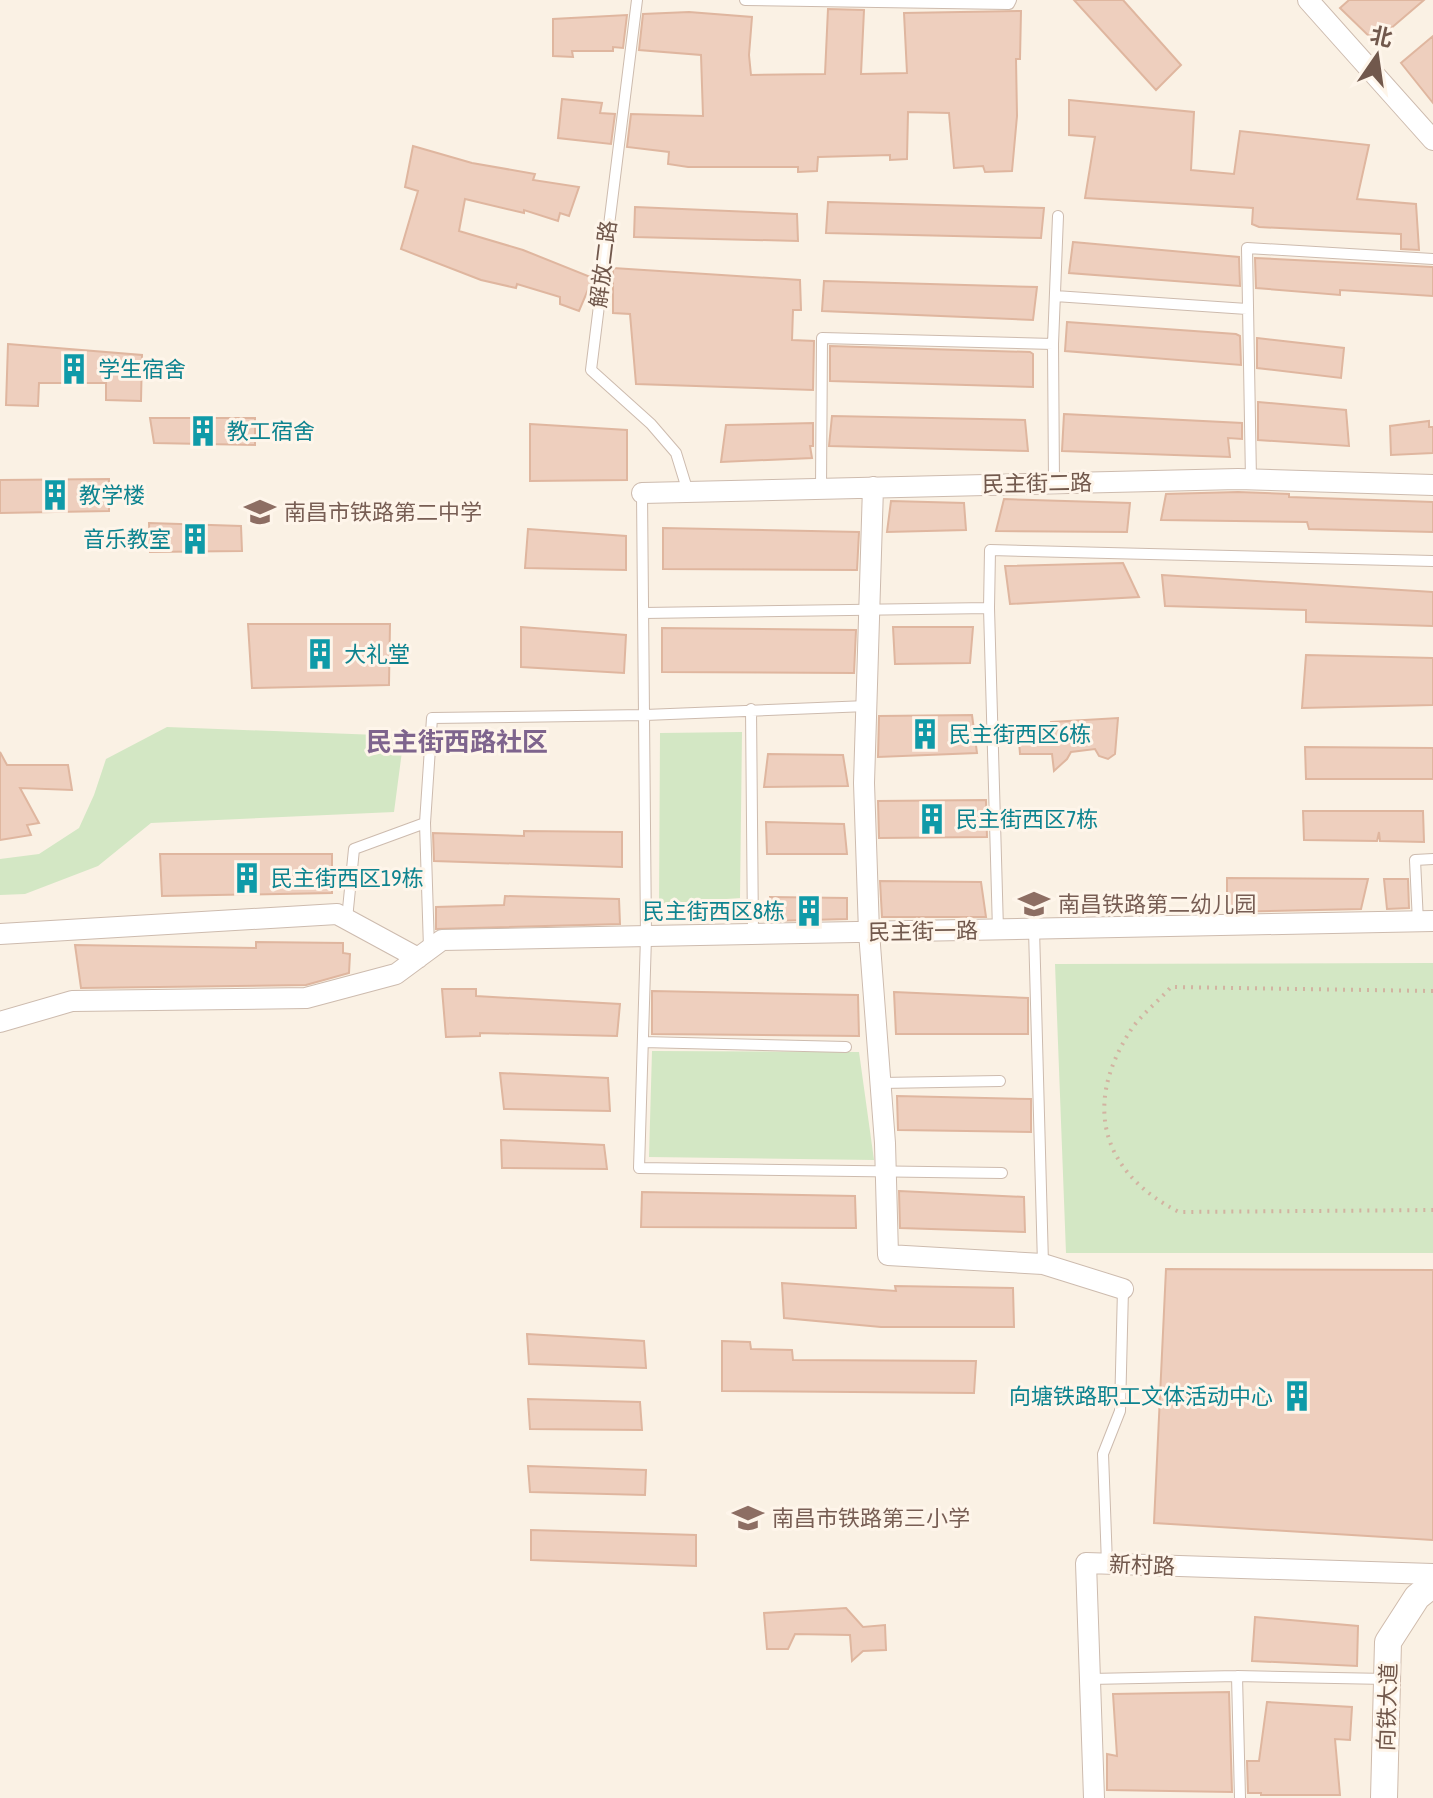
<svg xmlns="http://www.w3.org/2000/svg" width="1433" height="1798" viewBox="0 0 1433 1798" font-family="'Asap Condensed','Noto Sans SC',sans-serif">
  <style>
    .green { fill: #d3e7c4 }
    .building { fill: #eecfbe; stroke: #dfb69f; stroke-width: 2 }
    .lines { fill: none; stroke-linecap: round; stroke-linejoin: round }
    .lane-casing { stroke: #cdbbae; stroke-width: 12 }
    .street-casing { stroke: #cdbbae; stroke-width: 22 }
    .secondary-casing { stroke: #cfbbac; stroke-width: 28 }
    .path { stroke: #d2b3a1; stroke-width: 4; stroke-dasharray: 2 6; stroke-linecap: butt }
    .lane { stroke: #fff; stroke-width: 10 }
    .street { stroke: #fff; stroke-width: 20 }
    .secondary { stroke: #fff; stroke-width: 26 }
    .labels { text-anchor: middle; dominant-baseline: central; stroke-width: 6; stroke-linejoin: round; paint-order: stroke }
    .street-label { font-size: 22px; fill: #71584c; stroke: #fef5ea }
    .culture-label { font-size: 22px; fill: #0d838f; stroke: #fef5ea; text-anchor: start }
    .education-label { font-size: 22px; fill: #785e54; stroke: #fef5ea; text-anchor: start }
    .quarter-label { font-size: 26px; font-weight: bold; fill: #7e648d; stroke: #fef5ea }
  </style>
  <rect width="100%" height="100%" fill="#faf1e4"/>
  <path class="green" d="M167 727 404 736 394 812 151 823 98 866 25 894 0 895V859L39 854 79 828 94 795 106 759Z
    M742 732 740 898 659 904 660 733Z
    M1433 963V1253H1066L1055 964Z
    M652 1051 859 1052 874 1160 649 1157Z"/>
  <path class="building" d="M1074 0H1123L1181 65 1156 90Z
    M1349 0H1424L1375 42 1340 8Z
    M828 9 864 10 861 74 907 73 904 13 1021 11 1020 59H1016L1017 116 1012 171 985 172 983 166 954 168 949 113 908 112 907 159 890 160V155L818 157 817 171 798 172V167H688L668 164 669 152 627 147 631 114 703 116 701 55 639 50 643 14 689 12 752 17 749 55 751 75 825 74Z
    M627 15 623 48 613 47V51H572L573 57 553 56V19Z
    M1433 36V103L1401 63Z
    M562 99 602 103 600 113 615 114 611 144 558 138Z
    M1069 100 1194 112 1191 170 1234 174 1240 131 1369 145 1357 199 1416 204 1419 250 1401 249V234L1259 227 1252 224 1253 208 1085 198 1095 137 1069 135Z
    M413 146 472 163 535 174 533 180 579 187 569 216 560 213 558 221 524 210V213L465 199 459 231 523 250 593 278 579 311 560 304V297L517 284 516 288 481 280 401 249 418 191 405 187Z
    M828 202 1044 208 1041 238 826 233Z
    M635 207 797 214 798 241 634 237Z
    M1073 242 1239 257 1240 286 1069 273Z
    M1255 258 1433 267V296L1340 290V295L1256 288Z
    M613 268 800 280 801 310H793L792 340 814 341 813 390 636 384 630 314 613 313Z
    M824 281 1037 287 1033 320 822 311Z
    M1067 322 1236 334 1240 336 1241 365 1065 351Z
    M1257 338 1344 348 1341 378 1257 368Z
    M8 344 142 355 141 401 106 400V383H39L38 406 6 405Z
    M830 346 1030 352 1033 354V387L830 381Z
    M1258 402 1346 410 1349 446 1258 440Z
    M1064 414 1242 423V439L1228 438 1230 457 1062 451Z
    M832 416 1025 420 1028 451 829 446Z
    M150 418H255V445L154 443Z
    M1429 421V427H1433V453L1391 455 1390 426Z
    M813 423V446H810L812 458 721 462 726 425Z
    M530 424 627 430V480L530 481Z
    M109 479V511L0 513V480Z
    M1238 492 1289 494V497L1433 502V532L1309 529 1307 522 1161 520 1166 494Z
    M1004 499 1130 503 1127 532 996 531Z
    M891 501 964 503 966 530 887 532Z
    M149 523 241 526 242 551 150 552Z
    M663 528 859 532 857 570 663 569Z
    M528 529 626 536V570L525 568Z
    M1123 563 1139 597 1010 604 1005 566Z
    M1162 575 1433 592V626L1306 622V610L1165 606Z
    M248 624H390L389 685 252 688Z
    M521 627 626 635 624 673 521 667Z
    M893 627H973L970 663 895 664Z
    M662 628 856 630 854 673 662 672Z
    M1306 655 1433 658V705L1302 708Z
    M972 715 977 753 878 757 879 716Z
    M1118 718 1115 754 1108 759 1099 756 1095 749 1071 752 1067 759 1054 771 1052 754H1020L1018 728 1050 731 1051 722Z
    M1305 747 1433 748V779H1306Z
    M0 752 7 765H68L72 790 20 788 39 823 27 825 31 835 0 840Z
    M768 754 843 755 848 786 764 787Z
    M986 800 987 837 879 838 878 801Z
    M1303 811H1423L1424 842 1380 841 1379 832 1377 841 1304 840Z
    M766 822 844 824 847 854H767Z
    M524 831 622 832V867L434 861 433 833 524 836Z
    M160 854H332V893L162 896Z
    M1227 878 1368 879 1361 909 1227 912Z
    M1384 879H1408L1409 908 1387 909Z
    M880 881 981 882 986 917H882Z
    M505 896 619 899 620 924 436 929V907L504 905Z
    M770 897 847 898V919L770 921Z
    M256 942 343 943V953L350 954 349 973 306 985 81 988 75 945 256 948Z
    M442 989H476V996L620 1004 617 1036 480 1033V1036L446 1037Z
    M652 991 858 995 859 1036 652 1034Z
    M894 992 1028 998V1034H896Z
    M500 1073 608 1078 610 1111 504 1109Z
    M897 1096 1031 1099V1132L898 1130Z
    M501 1140 604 1145 607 1169 502 1168Z
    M899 1191 1024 1197 1025 1232 900 1228Z
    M642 1192 855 1196 856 1228 641 1227Z
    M1166 1269 1433 1270V1540L1154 1523Z
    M782 1283 896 1291 895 1286 1013 1288 1014 1327H881L784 1318Z
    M527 1334 644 1341 646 1368 529 1364Z
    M722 1341 750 1342 751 1349 792 1350 793 1360 976 1361 974 1393 722 1391Z
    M528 1399 640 1402 642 1430 530 1429Z
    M528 1466 646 1470 645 1495 530 1492Z
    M531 1530 696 1535V1566L531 1560Z
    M846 1608 863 1627 885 1625 886 1650 863 1651 852 1661 850 1635 795 1634 788 1649H767L764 1613Z
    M1255 1617 1358 1626 1357 1666 1252 1661Z
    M1229 1692 1232 1792 1107 1790V1754L1117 1756 1113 1694Z
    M1267 1702 1352 1707 1350 1740 1335 1739 1340 1795H1261V1793H1248L1247 1761H1259Z"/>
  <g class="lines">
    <defs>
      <path id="lane" d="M637 0 591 370 651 424 676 453 688 492
        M745 0 1009 4 1011 0
        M1055 296 1247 309
        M1251 480 1247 248 1433 259
        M1054 483 1053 344 1058 216
        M821 489 822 338 1053 344
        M642 493 646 937 639 1168 1002 1173
        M989 608 990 550 1433 561
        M644 613 989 608 998 930
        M751 709 753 934
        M347 919 354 849 425 823
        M1418 922 1415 860 1433 859
        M1034 929 1043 1264
        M429 948 425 823 432 718 645 715 867 706
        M643 1042 846 1047
        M881 1083 1000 1081
        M1107 1564 1103 1454 1120 1411 1123 1289
        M1237 1676 1240 1798
        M1090 1679 1237 1676 1387 1679"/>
      <path id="street" d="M1308 0 1433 140
        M873 487 864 783 869 932 885 1143 888 1255 1043 1264 1123 1289
        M642 493 1238 479 1433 485
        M0 934 337 914 418 958
        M0 1022 72 1001 306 998 396 974 442 940 1433 921
        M1094 1798 1086 1563 1433 1574"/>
      <path id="secondary" d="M1384 1798 1388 1642 1417 1597 1433 1584"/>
    </defs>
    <use href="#lane" class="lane-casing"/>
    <use href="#street" class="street-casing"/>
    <use href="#secondary" class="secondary-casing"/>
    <path class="path" d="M1433 991 1171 987C1158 1002 1139 1016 1129 1033 1083 1106 1102 1173 1179 1212L1433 1210"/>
    <use href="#lane" class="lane"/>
    <use href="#street" class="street"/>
    <use href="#secondary" class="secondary"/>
  </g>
  <defs>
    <symbol id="building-bare" viewBox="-9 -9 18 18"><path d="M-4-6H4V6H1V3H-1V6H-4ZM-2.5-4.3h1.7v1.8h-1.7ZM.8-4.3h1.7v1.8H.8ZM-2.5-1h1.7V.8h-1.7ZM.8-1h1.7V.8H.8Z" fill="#0f9aa8" stroke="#fef5ea" stroke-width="2.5" paint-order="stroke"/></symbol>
    <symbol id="school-bare" viewBox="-9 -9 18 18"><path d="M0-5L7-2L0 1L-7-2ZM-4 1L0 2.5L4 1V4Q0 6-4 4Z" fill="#8d6e63" stroke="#fef5ea" stroke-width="2.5" paint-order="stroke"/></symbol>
  </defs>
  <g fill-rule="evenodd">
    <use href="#building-bare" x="52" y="347" width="44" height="44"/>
    <use href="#building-bare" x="181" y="409" width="44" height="44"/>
    <use href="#building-bare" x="33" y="473" width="44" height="44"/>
    <use href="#school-bare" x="238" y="490" width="44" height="44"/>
    <use href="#building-bare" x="173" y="517" width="44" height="44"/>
    <use href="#building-bare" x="298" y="632" width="44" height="44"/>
    <use href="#building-bare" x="903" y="712" width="44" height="44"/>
    <use href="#building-bare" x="910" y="797" width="44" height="44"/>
    <use href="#building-bare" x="225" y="856" width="44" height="44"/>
    <use href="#school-bare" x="1012" y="882" width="44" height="44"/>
    <use href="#building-bare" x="787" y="889" width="44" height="44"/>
    <use href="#building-bare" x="1275" y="1374" width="44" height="44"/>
    <use href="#school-bare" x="726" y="1496" width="44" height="44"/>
  </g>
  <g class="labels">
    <g class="street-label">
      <text transform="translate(603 264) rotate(-83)">解放二路</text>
      <text transform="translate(1037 483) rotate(-1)">民主街二路</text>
      <text transform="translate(923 931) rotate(-1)">民主街一路</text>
      <text transform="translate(1142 1565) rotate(2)">新村路</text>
      <text transform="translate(1387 1707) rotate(-88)">向铁大道</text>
    </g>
    <g class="culture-label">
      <text x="98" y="369">学生宿舍</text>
      <text x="227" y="431">教工宿舍</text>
      <text x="79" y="495">教学楼</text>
      <text x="171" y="539" text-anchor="end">音乐教室</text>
      <text x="344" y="654">大礼堂</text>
      <text x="949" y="734">民主街西区6栋</text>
      <text x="956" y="819">民主街西区7栋</text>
      <text x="271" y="878">民主街西区19栋</text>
      <text x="785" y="911" text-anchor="end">民主街西区8栋</text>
      <text x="1273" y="1396" text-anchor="end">向塘铁路职工文体活动中心</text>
    </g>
    <g class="education-label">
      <text x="284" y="512">南昌市铁路第二中学</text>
      <text x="1058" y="904">南昌铁路第二幼儿园</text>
      <text x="772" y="1518">南昌市铁路第三小学</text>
    </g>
    <g class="quarter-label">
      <text x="457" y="742">民主街西路社区</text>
    </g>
  </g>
  <g transform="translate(1377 56) rotate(13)" stroke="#fef5ea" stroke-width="6" paint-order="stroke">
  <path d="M0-6L14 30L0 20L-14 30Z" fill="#71584c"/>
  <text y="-12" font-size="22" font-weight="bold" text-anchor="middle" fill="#71584c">北</text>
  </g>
</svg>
